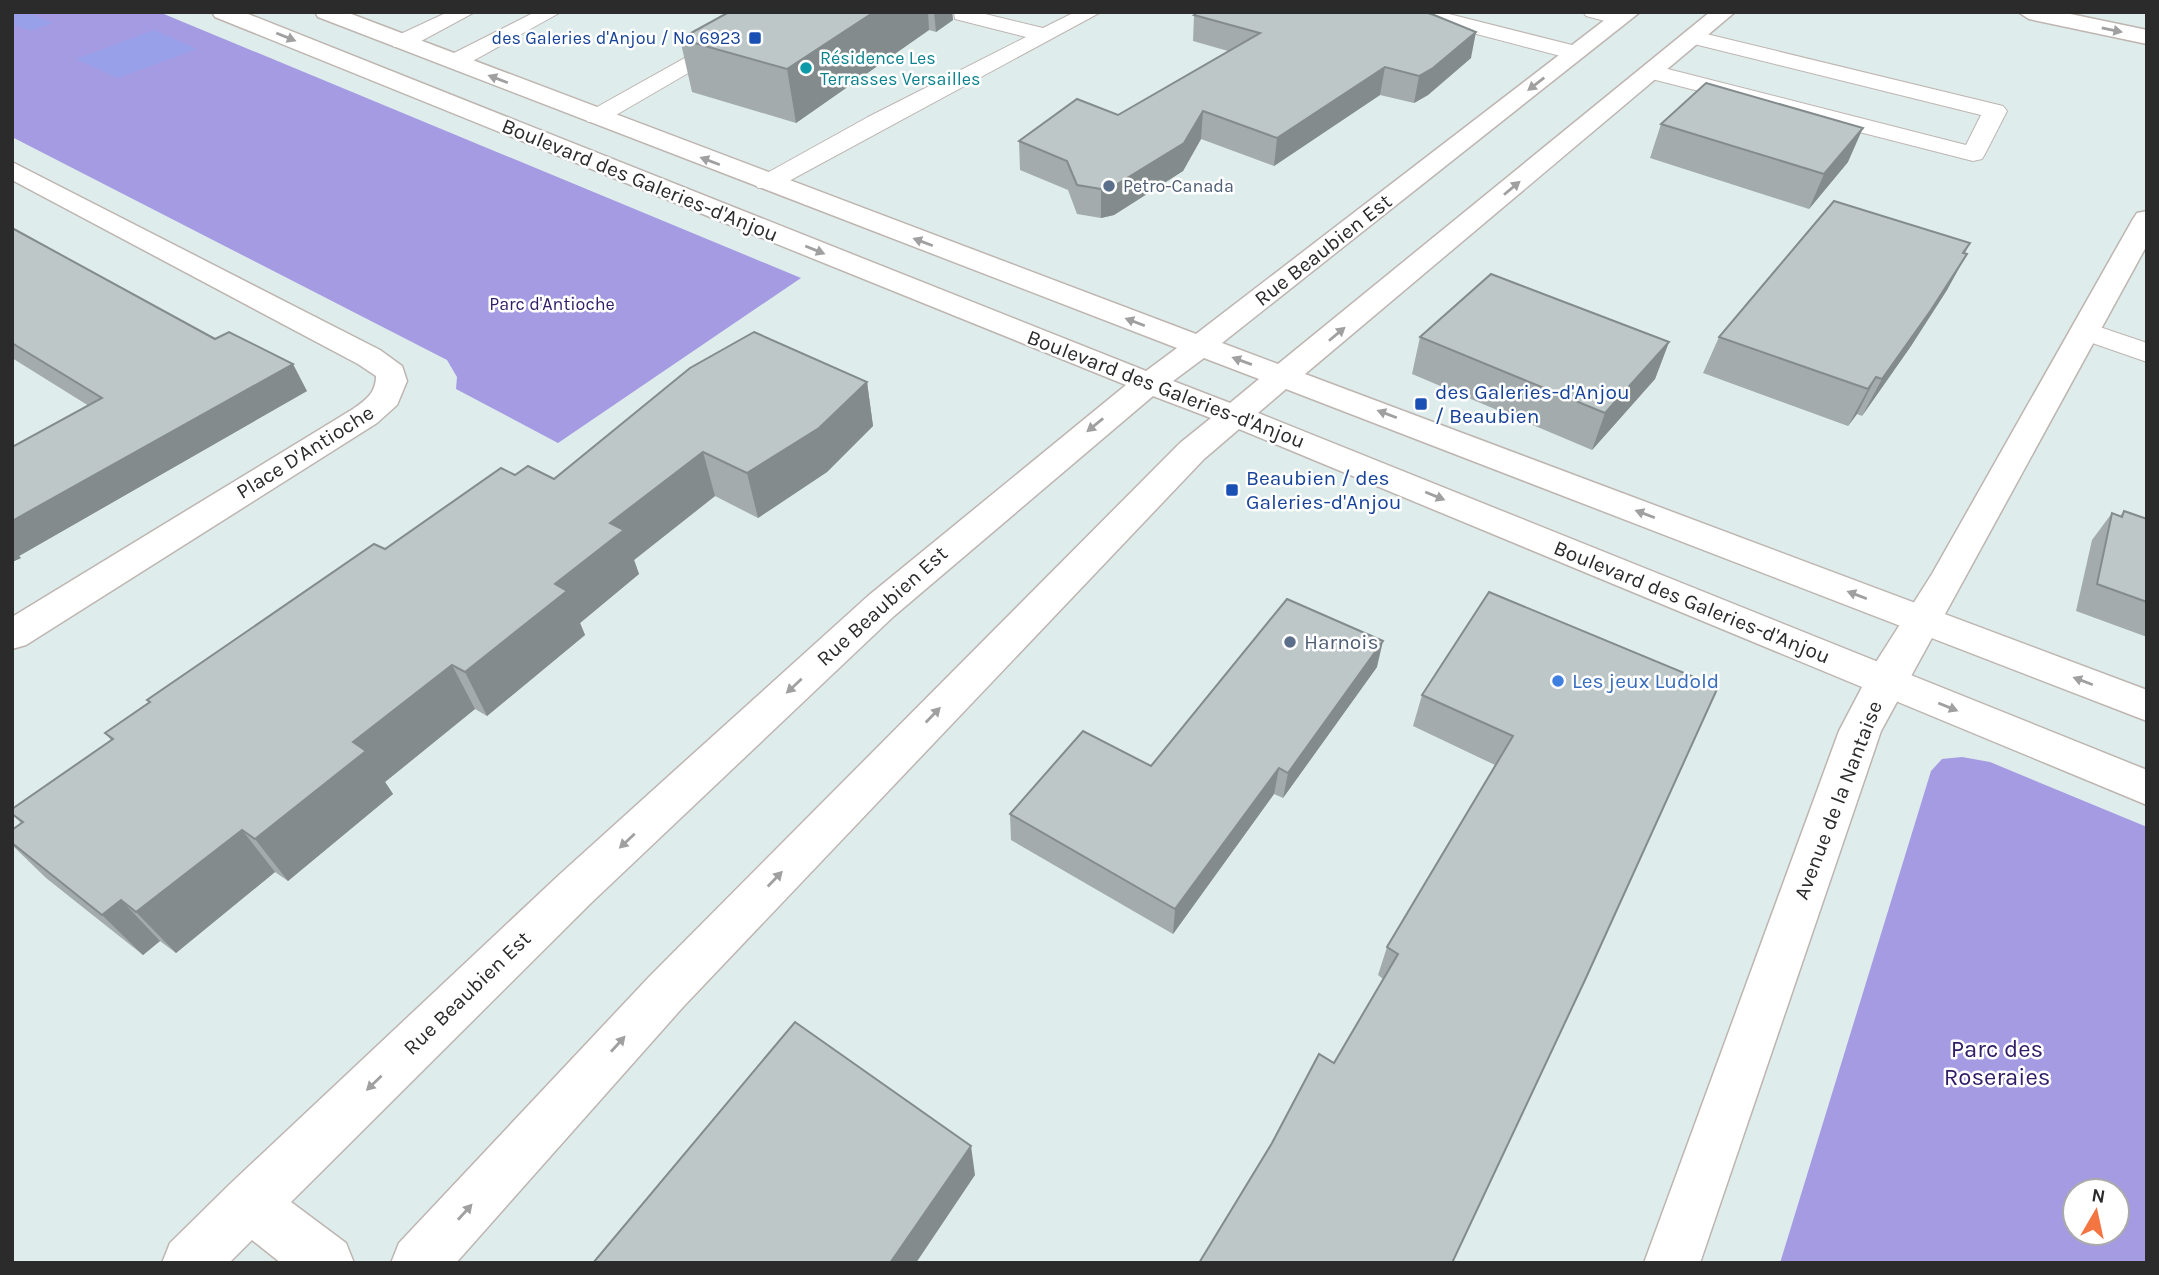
<svg xmlns="http://www.w3.org/2000/svg" width="2159" height="1275" viewBox="0 0 2159 1275" font-family="Karla,sans-serif">
  <style>
    .green { fill: #a59be2; fill-rule: evenodd }
    .pitch { fill: #97a0e9 }
    .lines { fill: none; stroke-linecap: round; stroke-linejoin: round }
    .lane-casing { stroke: #beb5b1; stroke-width: 2 }
    .street-casing { stroke: #beb5b1; stroke-width: 3 }
    .secondary-casing { stroke: #beb5b1; stroke-width: 3 }
    .lane { fill: #fff; fill-rule: evenodd }
    .street { fill: #fff; fill-rule: evenodd }
    .secondary { fill: #fff; fill-rule: evenodd }
    .wall { fill: #a3abac }
    .shaded-wall { fill: #848b8c }
    .building { fill: #bdc7c8; stroke: #848b8c; stroke-width: 2 }
    .oneway { fill: #a0a0a0 }
    .transit-dot { fill: #1a4fb4; stroke: #fff; stroke-width: 2.5 }
    .culture-dot { fill: #0f9aa8; stroke: #fff; stroke-width: 2.5 }
    .service-dot { fill: #5c6f8a; stroke: #fff; stroke-width: 2.5 }
    .shop-dot { fill: #3f7fe0; stroke: #fff; stroke-width: 2.5 }
    .labels { text-anchor: middle; dominant-baseline: central; stroke-width: 5; stroke-linejoin: round; paint-order: stroke }
    .far-transit-label { font-size: 18px; fill: #164399; stroke: #fff; text-anchor: end }
    .far-culture-label { font-size: 18px; fill: #0d838f; stroke: #fff; text-anchor: start }
    .far-service-label { font-size: 18px; fill: #4e5e75; stroke: #fff; text-anchor: start }
    .far-park-label { font-size: 18px; fill: #301c67; stroke: #fff }
    .street-label { font-size: 21px; fill: #2b2b2b; stroke: #fff }
    .transit-label { font-size: 21px; fill: #164399; stroke: #fff; text-anchor: start }
    .service-label { font-size: 21px; fill: #4e5e75; stroke: #fff; text-anchor: start }
    .shop-label { font-size: 21px; fill: #366cbe; stroke: #fff; text-anchor: start }
    .near-park-label { font-size: 24px; fill: #301c67; stroke: #fff }
  </style>
  <rect width="100%" height="100%" fill="#deecec"/>
  <path class="green" d="M12 12H159L801 278 558 443 456 389 457 377 447 360 12 137Z
    M1962 757 1990 762 2147 827V1263H1780L1931 771 1942 759ZM2075 1191H2117V1233H2075Z"/>
  <path class="pitch" d="M12 12H26L53 23 30 31 12 24Z
    M154 30 197 49 118 78 76 59Z"/>
  <g class="lines">
    <defs>
      <path id="lane" d="M448 12H475L410 47H394L391 42 394 37Z
        M535 12H561L462 67 454 69 443 62 446 57Z
        M767 12H793L604 122H588L584 117 588 112Z
        M954 12H977L1043 28 1075 12H1101L776 188H758L754 183 758 178 868 117 1026 37 955 19Z
        M1405 12H1441L1584 48 1587 53 1576 60 1408 16Z
        M1583 12H1618L1630 19 1620 25 1586 16Z
        M1694 31 2003 106 2007 111 1985 154 1982 159 1973 161 1644 77 1641 72 1644 67 1652 65 1966 145 1981 115 1686 42 1683 37Z
        M2085 322 2147 343V362L2075 337 2071 331 2075 325Z"/>
      <path id="street" d="M12 162 380 350 402 366 407 381 397 405 377 423 26 645 12 649V617L353 409C366 400 376 393 376 376L358 364 12 180Z
        M2147 211V245L1881 731 1700 1263H1644L1839 731 1871 670 1932 574 2133 219 2137 213Z"/>
      <path id="secondary" d="M212 12H243L1146 371 1177 348 318 17 315 12H346L1196 334 1615 12H1640L1222 343 1278 364 1710 12H1735L1305 374 2147 690V721L1286 389 1258 413 2147 770V805L1239 429 1204 459 683 1007 456 1263H391L399 1243 649 977 1180 443 1211 418 1153 396 894 616 591 903 291 1202 346 1243 354 1263H281L252 1240 229 1263H162L170 1243 230 1184 559 875 868 596 1126 385 215 17ZM1204 358 1259 379 1230 403 1173 381Z
        M2018 12H2061L2147 30V44L2029 19Z"/>
    </defs>
    <use href="#lane" class="lane-casing"/>
    <use href="#street" class="street-casing"/>
    <use href="#secondary" class="secondary-casing"/>
    <use href="#lane" class="lane"/>
    <use href="#street" class="street"/>
    <use href="#secondary" class="secondary"/>
  </g>
  <path class="wall" d="M729 12H952L953 20 936 32 929 30 796 123 692 92 680 39Z
    M1194 15 1471 58 1428 95 1414 103 1380 95 1274 166 1201 139 1183 171 1114 215 1101 218 1077 214 1068 190 1020 170 1019 141 1118 115 1228 51 1193 41Z
    M1661 124 1848 162 1809 209 1650 158Z
    M12 228 307 391 19 556 21 558 12 562 89 406 12 358Z
    M1970 243 1947 290 1911 346 1862 416 1857 414 1848 426 1703 373 1719 337Z
    M1420 337 1669 342 1655 379 1592 450 1412 374Z
    M867 382 873 426 827 472 758 518 715 496 634 560 639 574 580 623 585 635 487 716 475 709 385 782 393 794 288 881 275 872 176 953 160 941 143 955 46 878 12 845V830L21 823 12 814V809L111 740 105 733 149 702 147 700 385 549 515 475 554 479Z
    M2124 511 2147 519V637L2076 611 2092 540 2112 513 2120 516Z
    M1377 667 1283 798 1274 794 1173 934 1011 840 1010 814 1151 766Z
    M1718 687 1334 1063 1383 979 1378 975 1387 947 1495 765 1413 726 1422 695Z"/>
  <path class="shaded-wall" d="M874 12H928L929 30 796 123 787 69Z
    M934 12H952L953 20 936 32Z
    M1476 32 1471 58 1428 95 1414 103 1419 76Z
    M1385 67 1380 95 1274 166 1277 138Z
    M1203 111 1201 139 1183 171 1114 215 1101 218V189Z
    M1863 128 1848 162 1809 209 1824 174Z
    M1967 254 1947 290 1911 346 1862 416 1882 379Z
    M1669 342 1655 379 1592 450 1605 413Z
    M293 364 307 391 19 556 21 558 12 562V521Z
    M1876 377 1857 414 1848 426 1868 389Z
    M867 382 873 426 827 472 758 518 747 473Z
    M703 452 715 496 634 560 639 574 580 623 585 635 487 716 465 672 555 584 610 523Z
    M1383 641 1377 667 1283 798 1288 773Z
    M452 665 475 709 385 782 393 794 288 881 255 839 353 742Z
    M1279 768 1274 794 1173 934 1175 909Z
    M242 830 275 872 176 953 136 912Z
    M121 900 160 941 143 955 102 915Z
    M971 1146 975 1175 916 1263H890Z"/>
  <path class="building" d="M729 12H874L787 69 680 39Z
    M1198 12H1425L1434 15 1476 32 1433 68 1419 76 1385 67 1277 138 1203 111 1184 143 1114 186 1101 189 1077 185 1067 161 1019 141 1077 99 1118 115 1260 33 1194 15Z
    M1706 83 1863 128 1824 174 1661 124Z
    M1834 201 1970 243 1963 253 1967 254 1931 310 1882 379 1876 377 1868 389 1719 337Z
    M12 228 215 339 229 332 293 364 12 521V447L102 398 12 343Z
    M1491 274 1669 342 1605 413 1420 337Z
    M754 332 867 382 819 428 747 473 703 452 610 523 624 530 555 584 567 591 465 672 452 665 353 742 366 751 255 839 242 830 136 912 121 900 102 915 12 843V830L23 822 12 814V809L113 739 105 733 150 702 147 700 374 544 385 549 501 468 515 475 528 466 554 479 690 368Z
    M2124 511 2147 519V602L2097 584 2112 513 2122 517Z
    M1489 592 1718 687 1585 980 1452 1263H1199L1272 1143 1319 1054 1334 1063 1398 954 1387 947 1513 736 1422 695Z
    M1287 599 1383 641 1288 773 1279 768 1175 909 1010 814 1083 731 1151 766Z
    M795 1022 971 1146 890 1263H593Z"/>
  <defs><path id="oneway-solid" d="M-6-.8H1V-3.2L6.5 0L1 3.2V.8H-6Z" transform="scale(1.75)"/></defs>
  <g class="oneway">
    <use href="#oneway-solid" transform="translate(2112 30) rotate(12)"/>
    <use href="#oneway-solid" transform="translate(286 37) rotate(22)"/>
    <use href="#oneway-solid" transform="translate(498 79) rotate(-159)"/>
    <use href="#oneway-solid" transform="translate(1536 84) rotate(142)"/>
    <use href="#oneway-solid" transform="translate(710 161) rotate(-159)"/>
    <use href="#oneway-solid" transform="translate(1512 188) rotate(-40)"/>
    <use href="#oneway-solid" transform="translate(923 242) rotate(-159)"/>
    <use href="#oneway-solid" transform="translate(815 250) rotate(22)"/>
    <use href="#oneway-solid" transform="translate(1135 322) rotate(-159)"/>
    <use href="#oneway-solid" transform="translate(1337 334) rotate(-40)"/>
    <use href="#oneway-solid" transform="translate(1242 361) rotate(-160)"/>
    <use href="#oneway-solid" transform="translate(1387 414) rotate(-159)"/>
    <use href="#oneway-solid" transform="translate(1095 425) rotate(141)"/>
    <use href="#oneway-solid" transform="translate(1435 496) rotate(22)"/>
    <use href="#oneway-solid" transform="translate(1645 514) rotate(-159)"/>
    <use href="#oneway-solid" transform="translate(1857 595) rotate(-159)"/>
    <use href="#oneway-solid" transform="translate(2083 681) rotate(-159)"/>
    <use href="#oneway-solid" transform="translate(794 686) rotate(137)"/>
    <use href="#oneway-solid" transform="translate(1948 707) rotate(22)"/>
    <use href="#oneway-solid" transform="translate(933 715) rotate(-46)"/>
    <use href="#oneway-solid" transform="translate(627 841) rotate(137)"/>
    <use href="#oneway-solid" transform="translate(775 879) rotate(-46)"/>
    <use href="#oneway-solid" transform="translate(618 1044) rotate(-48)"/>
    <use href="#oneway-solid" transform="translate(374 1083) rotate(136)"/>
    <use href="#oneway-solid" transform="translate(465 1212) rotate(-48)"/>
  </g>
  <g class="transit-dot">
    <rect x="748" y="31" width="14" height="14" rx="3.5"/>
    <rect x="1414" y="397" width="14" height="14" rx="3.5"/>
    <rect x="1225" y="483" width="14" height="14" rx="3.5"/>
  </g>
  <circle class="culture-dot" cx="806" cy="68" r="7"/>
  <g class="service-dot">
    <circle cx="1109" cy="186" r="7"/>
    <circle cx="1290" cy="642" r="7"/>
  </g>
  <circle class="shop-dot" cx="1558" cy="681" r="7"/>
  <g class="labels">
    <g class="far-transit-label">
      <text x="741" y="38">des Galeries d'Anjou / No 6923</text>
    </g>
    <g class="far-culture-label">
      <text x="820" y="58">Résidence Les<tspan x="820" dy="21">Terrasses Versailles</tspan></text>
    </g>
    <g class="far-service-label">
      <text x="1123" y="186">Petro-Canada</text>
    </g>
    <g class="far-park-label">
      <text x="552" y="304">Parc d'Antioche</text>
    </g>
    <g class="street-label">
      <text transform="translate(640 180) rotate(22)">Boulevard des Galeries-d'Anjou</text>
      <text transform="translate(1323 250) rotate(-38)">Rue Beaubien Est</text>
      <text transform="translate(1166 389) rotate(21)">Boulevard des Galeries-d'Anjou</text>
      <text transform="translate(305 452) rotate(-32)">Place D'Antioche</text>
      <text transform="translate(1692 602) rotate(22)">Boulevard des Galeries-d'Anjou</text>
      <text transform="translate(882 606) rotate(-42)">Rue Beaubien Est</text>
      <text transform="translate(1838 800) rotate(-69)">Avenue de la Nantaise</text>
      <text transform="translate(467 993) rotate(-44)">Rue Beaubien Est</text>
    </g>
    <g class="transit-label">
      <text x="1435" y="392">des Galeries-d'Anjou<tspan x="1435" dy="24">/ Beaubien</tspan></text>
      <text x="1246" y="478">Beaubien / des<tspan x="1246" dy="24">Galeries-d'Anjou</tspan></text>
    </g>
    <g class="service-label">
      <text x="1304" y="642">Harnois</text>
    </g>
    <g class="shop-label">
      <text x="1572" y="681">Les jeux Ludold</text>
    </g>
    <g class="near-park-label">
      <text x="1997" y="1049">Parc des<tspan x="1997" dy="28">Roseraies</tspan></text>
    </g>
  </g>
  <rect width="2159" height="1275" fill="none" stroke="#2b2b2b" stroke-width="28"/>
  <g transform="translate(2096 1212) rotate(9)"><circle r="33" fill="#ffffff" stroke="#aaaaaa" stroke-width="2"/>
  <path d="M0-5L12 26L0 18L-12 26Z" fill="#f57542"/>
  <text y="-10" font-size="19" font-weight="bold" text-anchor="middle" fill="#2b2b2b">N</text>
  </g>
</svg>
